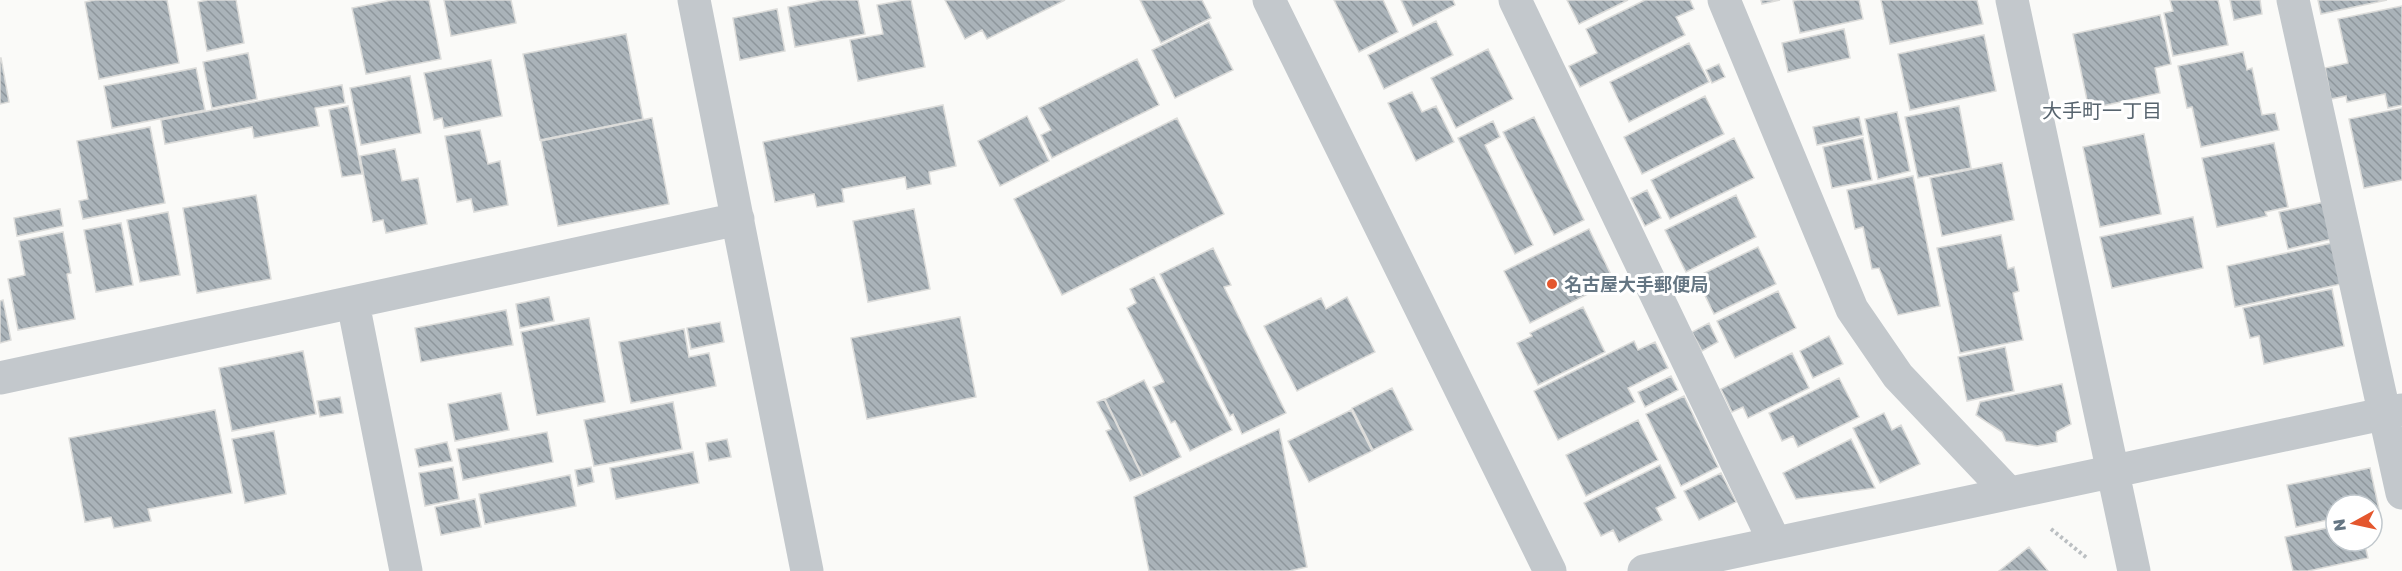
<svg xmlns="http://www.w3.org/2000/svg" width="2402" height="571" viewBox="0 0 2402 571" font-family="'Golos Text','Noto Sans JP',sans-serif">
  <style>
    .building { fill: url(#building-back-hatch); stroke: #dcdcda; stroke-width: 1.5 }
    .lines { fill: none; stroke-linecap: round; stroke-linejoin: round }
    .path { stroke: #bbbfc2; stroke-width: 4; stroke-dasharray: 3 3; stroke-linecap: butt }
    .minor { stroke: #c3c8cc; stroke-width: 33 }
    .tertiary { stroke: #c3c8cc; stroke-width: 33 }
    .poi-dot { fill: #e4572e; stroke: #fff; stroke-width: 2 }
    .labels { text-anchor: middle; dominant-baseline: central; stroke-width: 6; stroke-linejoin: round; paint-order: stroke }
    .poi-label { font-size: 18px; font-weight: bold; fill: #657683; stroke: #fff; text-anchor: start }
    .neighbourhood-label { font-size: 20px; fill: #57646e; stroke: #fff }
  </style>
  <defs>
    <pattern id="building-back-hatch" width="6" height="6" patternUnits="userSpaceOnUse" patternTransform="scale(1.5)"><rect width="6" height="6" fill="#aab3b9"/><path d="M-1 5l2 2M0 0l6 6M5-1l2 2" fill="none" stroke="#8e969c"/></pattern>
  </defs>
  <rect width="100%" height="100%" fill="#fafaf8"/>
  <path class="building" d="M95 0H167L179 63 99 79 85 2Z
    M207 0H236L244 43 207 51 198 2Z
    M392 0H429L441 59 366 74 352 8Z
    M444 0H511L516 23 451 36Z
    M823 0H858L865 34 795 47 788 7Z
    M904 0H911L925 67 858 81 850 40 883 34 877 5Z
    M945 0H1065L987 39 982 30 965 39Z
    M1140 0H1202L1211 18 1161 43Z
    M1334 0H1383L1398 32 1359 52Z
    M1401 0H1453L1455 5 1413 26Z
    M1567 0H1628L1579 24Z
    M1645 0H1690L1694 9 1676 17 1685 35 1580 87 1569 66 1597 53 1586 29Z
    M1761 0H1780L1762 4Z
    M1797 0H1859L1863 19 1800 33 1793 1Z
    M1881 0H1977L1983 24 1890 44Z
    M2170 0H2218L2228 45 2173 56 2164 13 2173 11Z
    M2230 0H2260L2262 14 2234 20Z
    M2318 0H2387L2321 14Z
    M2402 6V105L2388 108 2385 94 2347 102 2346 96 2331 99 2325 68 2348 63 2338 19Z
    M777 9 785 51 740 60 733 18Z
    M2160 15 2171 64 2155 68 2160 93 2089 109 2073 34Z
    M1436 21 1453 55 1384 89 1368 55Z
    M1209 22 1233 70 1175 98 1152 50Z
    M1844 29 1850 58 1788 72 1782 43Z
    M626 34 643 119 540 140 523 54Z
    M1984 35 1996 91 1910 110 1898 54Z
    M1689 43 1709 82 1629 122 1610 82Z
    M1488 49 1513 99 1456 128 1431 78Z
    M2243 52 2247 70 2252 68 2262 115 2275 113 2279 130 2201 147 2192 107 2187 108 2178 66Z
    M248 53 257 99 212 108 203 62Z
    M1 58 9 102 0 104V58Z
    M1137 59 1159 105 1052 158 1041 135 1051 130 1039 108Z
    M491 60 502 116 444 128 442 118 434 120 424 73Z
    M1719 64 1725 77 1712 83 1706 70Z
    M196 68 205 110 112 128 104 86Z
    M410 76 421 133 361 145 350 88Z
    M342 85 345 103 315 108 319 126 254 138 252 127 165 144 161 120Z
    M1412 92 1422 112 1436 106 1454 142 1416 161 1388 103Z
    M1705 96 1724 134 1642 174 1624 137Z
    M943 105 956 166 929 172 931 184 907 189 905 177 842 189 844 202 817 207 814 194 775 202 763 142Z
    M348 106 362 174 342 177 329 110Z
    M1959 106 1971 168 1918 178 1905 117Z
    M2402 108V180L2364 188 2349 119Z
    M1897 112 1910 171 1878 179 1865 119Z
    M1027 116 1049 161 1000 186 978 141Z
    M1534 117 1584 220 1554 235 1503 132Z
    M1859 117 1863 135 1817 145 1813 127Z
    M652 118 669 204 558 226 541 141Z
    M1177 118 1224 214 1062 295 1014 199Z
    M1493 121 1500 137 1485 145 1533 245 1515 254 1458 138Z
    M150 127 165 203 83 219 79 201 88 199 77 141Z
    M480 130 488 164 500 161 508 205 474 212 471 199 457 202 445 136Z
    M2144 134 2161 214 2100 227 2083 147Z
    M1734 138 1754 178 1670 219 1651 180Z
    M1863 138 1872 180 1832 188 1823 147Z
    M2274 143 2288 207 2265 212 2267 216 2217 227 2202 158Z
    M395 149 402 181 418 178 427 224 386 233 383 220 373 222 360 156Z
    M2002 163 2014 220 1942 236 1930 178Z
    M1913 176 1940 306 1898 315 1879 268 1872 269 1863 227 1855 229 1847 190Z
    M1647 190 1661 218 1645 226 1631 198Z
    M256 195 271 279 197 293 183 208Z
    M1736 195 1756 237 1686 272 1665 230Z
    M2324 202 2332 239 2288 249 2279 212Z
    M60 209 63 226 17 236 14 218Z
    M914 209 930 289 868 302 853 221Z
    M168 212 180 275 140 282 127 220Z
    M2193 217 2203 268 2112 288 2100 237Z
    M121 223 133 285 96 292 84 230Z
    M1589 229 1614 281 1530 323 1504 271Z
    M63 232 71 273 67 274 75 319 18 330 8 279 25 275 19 241Z
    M2001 235 2008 269 2014 267 2019 291 2013 293 2023 340 1960 353 1937 248Z
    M2332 243 2341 284 2235 307 2227 266Z
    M1758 247 1776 284 1714 314 1696 277Z
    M1213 248 1231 285 1224 287 1286 413 1242 434 1233 414 1230 416 1160 274Z
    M1154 277 1232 430 1190 451 1175 421 1171 423 1153 387 1164 382 1127 308 1136 303 1130 289Z
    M2332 289 2344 346 2264 364 2259 336 2250 338 2243 308Z
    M1778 291 1796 328 1735 358 1717 321Z
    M549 297 554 321 520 328 516 304Z
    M1347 297 1375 352 1297 391 1264 326 1321 298 1326 309Z
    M3 300 11 340 0 343V301Z
    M1583 307 1605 352 1538 385 1517 343 1532 336 1530 333Z
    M506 310 513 345 421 362 415 328Z
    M960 317 976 397 867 419 851 338Z
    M589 318 605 402 537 415 521 332Z
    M720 322 724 342 691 349 687 328Z
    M1709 323 1718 342 1702 351 1692 332Z
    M684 329 689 357 709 353 716 386 631 403 619 342Z
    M1829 336 1843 364 1813 378 1800 351Z
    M1634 341 1638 350 1655 342 1668 368 1628 388 1635 402 1558 440 1534 391Z
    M2005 347 2014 391 1967 401 1958 357Z
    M303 351 316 414 232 431 219 368Z
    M1792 353 1809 388 1748 418 1743 407 1732 412 1721 389Z
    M1671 376 1678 390 1645 407 1638 392Z
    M1839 378 1859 417 1798 447 1793 436 1782 441 1769 413Z
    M1144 380 1181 457 1143 476 1105 399Z
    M2062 384 2071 424 2056 432 2057 442 2037 446 2006 441 2002 432 1976 415 1980 402Z
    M1392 388 1413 430 1373 450 1352 408Z
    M501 393 509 430 455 441 448 404Z
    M1684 396 1718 467 1681 486 1646 414Z
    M340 397 343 413 320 417 317 401Z
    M1104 399 1142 476 1130 481 1106 431 1111 429 1097 402Z
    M673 402 682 449 594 466 584 420Z
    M215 410 232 493 148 509 151 521 114 528 111 517 85 522 69 438Z
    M1351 410 1372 451 1309 482 1288 441Z
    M1884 413 1892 430 1901 425 1920 464 1880 483 1853 428Z
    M1638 420 1658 460 1586 496 1566 455Z
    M1279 429 1307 567 1289 571H1149L1134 497Z
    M274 431 286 494 245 503 232 439Z
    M547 432 553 462 463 480 457 449Z
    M727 439 731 457 709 461 706 443Z
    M1851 439 1875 488 1796 499 1783 473Z
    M447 442 452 461 419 467 415 449Z
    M693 452 699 483 616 499 610 468Z
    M1660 465 1676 498 1656 508 1662 520 1619 542 1613 530 1601 536 1584 503Z
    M453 467 459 499 425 506 419 473Z
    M591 467 594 482 578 486 575 470Z
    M2370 468 2379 509 2372 511V505H2336V518L2296 527 2287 485Z
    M1721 473 1736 502 1699 520 1684 491Z
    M570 475 576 506 485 524 479 494Z
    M475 499 481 527 441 535 435 507Z
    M2336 526V541H2364L2368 558 2308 571H2293L2285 537Z
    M2029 547 2048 571H1999Z"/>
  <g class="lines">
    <path class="path" d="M2051 529 2087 558"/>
    <path class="minor" d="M694 0 807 571
      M1515 0 1775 543
      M1724 0 1852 309 1898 376 2009 493
      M2012 0 2134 571
      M2293 0 2402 493
      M353 303 406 571
      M0 378 738 219
      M1644 571 2402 410"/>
    <path class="tertiary" d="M1269 0 1550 571"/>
  </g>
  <circle class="poi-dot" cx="1552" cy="284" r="6"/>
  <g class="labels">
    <g class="poi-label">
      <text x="1564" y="284">名古屋大手郵便局</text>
    </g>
    <g class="neighbourhood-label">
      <text x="2102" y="110">大手町一丁目</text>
    </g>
  </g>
  <g transform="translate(2354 523) rotate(262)"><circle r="28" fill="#ffffff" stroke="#c1c8cd" stroke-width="1.5"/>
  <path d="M0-4.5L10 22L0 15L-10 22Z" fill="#e4572e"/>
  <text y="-9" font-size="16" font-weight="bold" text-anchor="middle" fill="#657683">N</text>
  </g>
</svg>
